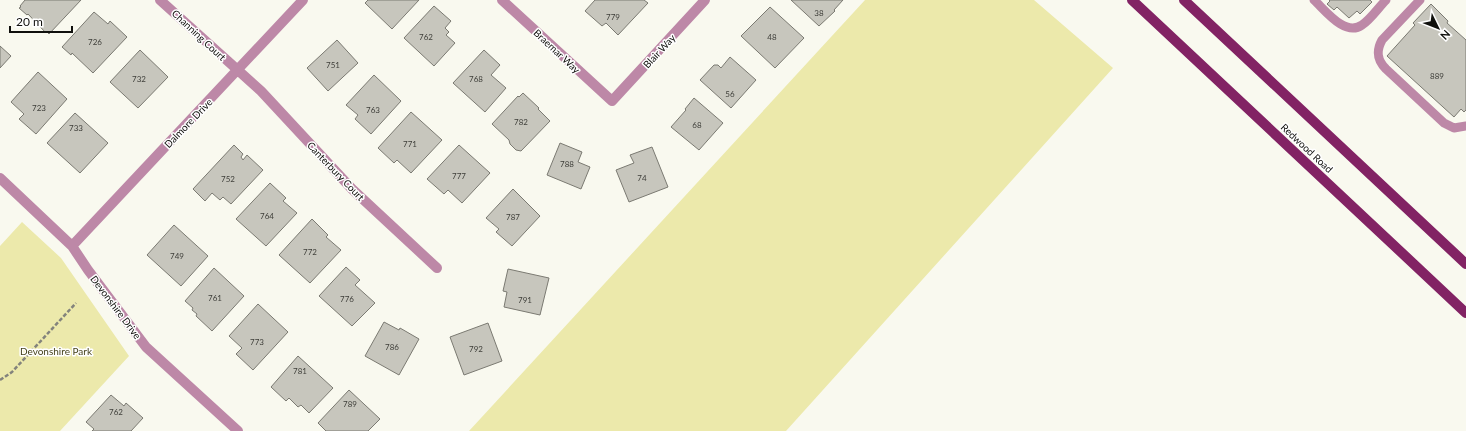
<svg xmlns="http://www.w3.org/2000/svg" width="1466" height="431" viewBox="0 0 1466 431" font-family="Lato,sans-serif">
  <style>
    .green { fill: #ece9ab }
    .building { fill: #c7c6bd; stroke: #7b7a72 }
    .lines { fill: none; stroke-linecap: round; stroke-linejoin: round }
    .path { stroke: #83837c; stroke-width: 2.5; stroke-dasharray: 4 2; stroke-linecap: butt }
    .lane { stroke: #bd88a7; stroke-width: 9 }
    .street { stroke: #bd88a7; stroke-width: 10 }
    .primary { stroke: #822364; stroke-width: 10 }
    .labels { text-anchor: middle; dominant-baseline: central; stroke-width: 3; stroke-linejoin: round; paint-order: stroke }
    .number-label { font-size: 8px; fill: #3e3e39 }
    .street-label { font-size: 10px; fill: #10100d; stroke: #fff }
    .park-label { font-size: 10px; fill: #45421c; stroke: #fff }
  </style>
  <rect width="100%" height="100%" fill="#f9f9ef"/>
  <path class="green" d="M865 0H1034L1113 68 786 431H469Z
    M22 222 61 258 129 356 60 431H0V246Z"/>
  <path class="building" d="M25 0H81L49 34 47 32 46 33 28 14 27 15 19 8 21 7 20 6Z
    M368 0H419L392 29 365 3Z
    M595 0H644L648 3 618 35 606 23 602 26 585 11Z
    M791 0H843L834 10 835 11 819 26Z
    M1329 0H1370L1372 2 1360 14 1357 11 1349 18 1337 7 1334 10 1327 4 1330 1Z
    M1431 4 1448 21 1447 23 1466 40V110L1464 112 1461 109 1454 117 1387 56 1415 25 1413 23Z
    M434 6 451 21 445 28 449 32 446 35 455 43 434 66 404 38Z
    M770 7 804 38 775 68 741 36Z
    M94 12 108 24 110 21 127 37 93 73 72 53 71 55 62 47Z
    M337 40 358 63 328 91 307 68Z
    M0 46 11 56 0 68Z
    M140 50 168 77 138 108 110 82Z
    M484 50 500 65 491 75 506 88 485 112 453 83Z
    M730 57 756 80 731 108 700 80 714 65H718L721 68Z
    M38 72 67 99 36 134 19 119 24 114 11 102Z
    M374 75 401 101 371 134 355 119 358 115 346 105Z
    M523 93 539 108 538 109 550 121 521 151 516 150 510 144 509 140 492 124 518 96 519 97Z
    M694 98 723 123 699 150 671 127 686 110 685 109Z
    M411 112 442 140 411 173 397 160 394 163 378 148Z
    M75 113 108 143 80 173 47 143Z
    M560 143 582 152 578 162 590 167 581 189 547 175Z
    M234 145 243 154 241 157 243 160 247 155 263 170 231 204 223 197 220 200 212 193 205 201 193 189Z
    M459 145 490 173 462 203 448 190 444 194 427 179Z
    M652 147 668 187 629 202 616 170 634 163 630 155Z
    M270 183 286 198 283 201 297 213 266 246 236 219Z
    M513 189 540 216 512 246 496 232 499 229 486 218Z
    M312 219 328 235 326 237 341 250 310 283 279 255Z
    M174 225 208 256 181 286 147 255Z
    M346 267 360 280 355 285 375 303 352 326 319 296Z
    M214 268 244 296 212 331 196 316 197 314 192 310 193 308 185 301Z
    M508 269 549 278 540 315 504 307 507 292 503 291Z
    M258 304 288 332 253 370 236 354 242 348 229 336Z
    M384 322 399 330 400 328 419 339 399 375 365 356Z
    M488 323 502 361 464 375 450 337Z
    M298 356 333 388 309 413 301 405 298 407 289 398 286 401 271 387Z
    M349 390 380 419 368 431H326L318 423Z
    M111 395 124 406 126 403 143 418 131 431H92L94 429 86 422Z"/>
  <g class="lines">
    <path class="path" d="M0 380 12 372 76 303"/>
    <path class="lane" d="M1314 0C1325 10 1345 37 1362 25 1371 19 1378 8 1386 0
      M1420 0 1382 40C1376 51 1377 60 1386 69L1444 123 1454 128 1466 126"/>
    <path class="street" d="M160 0 261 91 352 189 437 268
      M502 0 612 101 705 0
      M0 178 72 246 88 270 146 347 238 431
      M72 246 303 0"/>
    <path class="primary" d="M1132 0 1466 313
      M1184 0 1466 264"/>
  </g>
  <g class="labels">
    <g class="number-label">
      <text x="819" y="13">38</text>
      <text x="613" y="17">779</text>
      <text x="426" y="37">762</text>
      <text x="772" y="37">48</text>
      <text x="95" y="42">726</text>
      <text x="333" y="65">751</text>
      <text x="1437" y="76">889</text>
      <text x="139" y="79">732</text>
      <text x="476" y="79">768</text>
      <text x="730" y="94">56</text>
      <text x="39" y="108">723</text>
      <text x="373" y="110">763</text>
      <text x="521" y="122">782</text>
      <text x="697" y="125">68</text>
      <text x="76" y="128">733</text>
      <text x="410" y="144">771</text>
      <text x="567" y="164">788</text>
      <text x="459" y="176">777</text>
      <text x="642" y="178">74</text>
      <text x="228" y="179">752</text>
      <text x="267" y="216">764</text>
      <text x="513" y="217">787</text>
      <text x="310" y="252">772</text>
      <text x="177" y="256">749</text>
      <text x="215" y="298">761</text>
      <text x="347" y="299">776</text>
      <text x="525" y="300">791</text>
      <text x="257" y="342">773</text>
      <text x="392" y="347">786</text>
      <text x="476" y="349">792</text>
      <text x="300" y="371">781</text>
      <text x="350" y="404">789</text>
      <text x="116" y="412">762</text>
    </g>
    <g class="street-label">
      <text transform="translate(199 35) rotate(43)">Channing Court</text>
      <text transform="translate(557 51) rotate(43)">Braemar Way</text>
      <text transform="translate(659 51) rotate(-47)">Blair Way</text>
      <text transform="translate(188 123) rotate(-46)">Dalmore Drive</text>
      <text transform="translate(1307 148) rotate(43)">Redwood Road</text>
      <text transform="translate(336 171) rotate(46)">Canterbury Court</text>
      <text transform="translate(116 307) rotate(53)">Devonshire Drive</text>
    </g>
    <g class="park-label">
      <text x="56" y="351">Devonshire Park</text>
    </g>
  </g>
  <g transform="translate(1438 28) rotate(133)" stroke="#ffffff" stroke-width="3" paint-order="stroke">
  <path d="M0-3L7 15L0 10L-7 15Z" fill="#10100d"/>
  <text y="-6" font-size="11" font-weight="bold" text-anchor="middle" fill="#10100d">N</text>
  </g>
  <path d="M10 26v6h62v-6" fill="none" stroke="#10100d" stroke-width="2"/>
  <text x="16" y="26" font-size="12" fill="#10100d" stroke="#ffffff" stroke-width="3" paint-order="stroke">20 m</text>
</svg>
